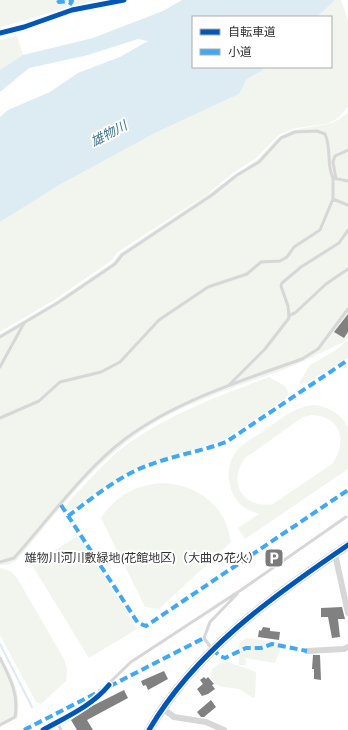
<svg xmlns="http://www.w3.org/2000/svg" width="348" height="730" viewBox="0 0 348 730" font-family="'Nunito Sans','Noto Sans JP',sans-serif">
  <style>
    .green { fill: #f1f5ed; fill-rule: evenodd }
    .water { fill: #ddebf3 }
    .lines { fill: none; stroke-linecap: round; stroke-linejoin: round }
    .stream { stroke: #ddebf3; stroke-width: 2 }
    .building { fill: #818181 }
    .lane { stroke: #d7d7d7; stroke-width: 3 }
    .street { stroke: #d7d7d7; stroke-width: 6 }
    .secondary { stroke: #d0d0d0; stroke-width: 9 }
    .quiet { stroke: #3fa9f5; stroke-width: 4; stroke-dasharray: 8 4; stroke-linecap: butt }
    .cycleway-casing { stroke: #fff; stroke-width: 8 }
    .cycleway { stroke: #0057b8; stroke-width: 5 }
    .labels { text-anchor: middle; dominant-baseline: central; stroke-width: 4; stroke-linejoin: round; paint-order: stroke }
    .poi-label { font-size: 12px; fill: #333; stroke: #fff; text-anchor: end }
    .water-label { font-size: 13px; font-style: italic; fill: #3f7597; stroke: #fff }
  </style>
  <rect width="100%" height="100%" fill="#fff"/>
  <path class="green" d="M0 0H99C65 6 33 19 0 27Z
    M335 0H341L348 20V107L337 119 326 124 296 128 280 134 255 159 234 172 206 195 118 252 111 261 54 300 0 332V222L61 184 157 132 239 94 247 79 263 70V67H331V17H317Z
    M17 36 23 55 0 70V40Z
    M348 112V337L345 341C325 351 305 361 285 369 240 386 192 400 151 425 95 460 59 510 17 560L7 565H0V334L55 302 112 263 120 253C165 223 211 193 255 161 265 154 271 142 281 136 302 122 330 132 348 112Z
    M348 340V358L308 382 301 384 299 383 310 365 336 350Z
    M269 377 285 386 289 394 285 399 224 440 152 462 127 473 73 509 67 511 66 509 68 503C86 483 104 462 126 445 169 414 219 396 269 377Z
    M316 405C330 408 342 414 348 428V469L245 539 238 528 259 514C255 512 249 511 245 508 226 495 223 464 239 448 247 441 258 435 267 429 283 417 296 406 316 405ZM312 415C341 416 348 442 332 464L273 504C243 509 227 483 245 458L303 417Z
    M160 483C186 483 213 496 225 521 228 527 229 535 231 542L159 609 145 607 101 518C115 496 135 486 160 483Z
    M79 535 137 629 89 658 32 565Z
    M0 568 10 571 17 578 64 659 67 669 66 681 41 704 36 702 0 635Z
    M246 638 283 643 275 663 246 658V665H239V644Z
    M0 654C11 675 23 693 17 718L0 727Z
    M228 662 256 672 255 697 253 698C248 695 243 691 239 689 228 686 207 690 212 669L220 663Z"/>
  <path class="water" d="M182 0H335L317 17H193V67H263V70L247 79 239 94 157 132 61 184 0 222V117L8 110 50 92 78 73 120 57 148 41 138 39 88 55 29 68 0 92V70L23 55 93 38 163 11Z"/>
  <g class="lines">
    <path class="stream" d="M0 644 32 707"/>
  </g>
  <path class="building" d="M348 314V332L344 338 334 332Z
    M342 607 345 619H338L340 637 332 638 328 617H321V608Z
    M263 627 270 628V631L280 632 279 640 258 637 259 630 261 631Z
    M313 655H320L321 680 314 679V669H312Z
    M164 671 168 679 148 690 146 685 143 686 141 681Z
    M204 677 206 679 208 677 214 684 212 685 215 689 208 694 202 696 197 689 203 684 200 680Z
    M124 690 128 698 87 720 93 730H77L71 720 94 705Z
    M211 700 216 707 204 717H201L197 712Z"/>
  <g class="lines">
    <path class="lane" d="M336 179 333 162 335 156 348 150
      M333 199 348 205
      M290 315 295 313 326 284 348 269
      M0 337 59 302 115 264 122 255 212 195 237 175 259 162 281 138 295 132 317 131 325 134C332 150 326 164 333 178
      M0 367 24 323
      M229 385 265 349 289 318 288 306 281 286 282 283 301 267 339 243 348 230
      M0 418 39 401 60 382 101 372 120 362 159 320 208 287 247 274 261 262 280 261 287 257 294 247 320 230 333 199V178L348 181
      M0 562 14 558C48 520 85 469 125 439 176 401 243 380 302 359L318 349 348 309
      M212 649 204 638 210 622 237 594
      M0 658C10 678 19 694 15 717L0 725
      M107 685 131 662 241 590 346 517
      M57 722 61 730"/>
    <path class="street" d="M0 33 24 27 72 10 124 0
      M335 554 348 613
      M307 651 344 649 348 647
      M162 708 174 717 206 722 224 730
      M43 730C66 717 92 706 109 685"/>
    <path class="secondary" d="M149 730C195 651 273 596 348 545"/>
    <path class="quiet" d="M58 0 59 2 72 1 68 8 72 10
      M61 505 138 623 146 626 348 490
      M68 516C94 497 121 474 152 464 176 455 202 451 226 442L348 360
      M212 649 220 656 225 658 246 648H261L272 644 307 651
      M24 730 204 638"/>
    <defs>
      <path id="cycleway" d="M0 33 24 27 72 10 124 0
        M43 730C66 717 92 706 109 685
        M149 730C195 651 273 596 348 545"/>
    </defs>
    <use href="#cycleway" class="cycleway-casing"/>
    <use href="#cycleway" class="cycleway"/>
  </g>
  <defs>
    <symbol id="parking-square" viewBox="-11 -11 22 22"><rect x="-9" y="-9" width="18" height="18" rx="4" fill="#7a7a7a" stroke="#fff"/><path d="M-3.5-5.5H1a3.5 3.5 0 0 1 0 7H-1V5.5H-3.5ZM-1-3.4V-.6H.8a1.4 1.4 0 0 0 0-2.8Z" fill="#fff"/></symbol>
  </defs>
  <g fill-rule="evenodd">
    <use href="#parking-square" x="263" y="547" width="22" height="22"/>
  </g>
  <g class="labels">
    <g class="poi-label">
      <text x="260" y="558">雄物川河川敷緑地(花館地区)（大曲の花火）</text>
    </g>
    <g class="water-label">
      <text transform="translate(109 134) rotate(-28)">雄物川</text>
    </g>
  </g>
  <rect x="192" y="16" width="140" height="52" fill="#ffffff" stroke="#adadad"/>
  <rect x="200" y="29" width="20" height="6" fill="#0057b8" stroke="#adadad"/>
  <text x="228" y="36" font-size="12" fill="#333333">自転車道</text>
  <rect x="200" y="49" width="20" height="6" fill="#3fa9f5" stroke="#adadad"/>
  <text x="228" y="56" font-size="12" fill="#333333">小道</text>
</svg>
